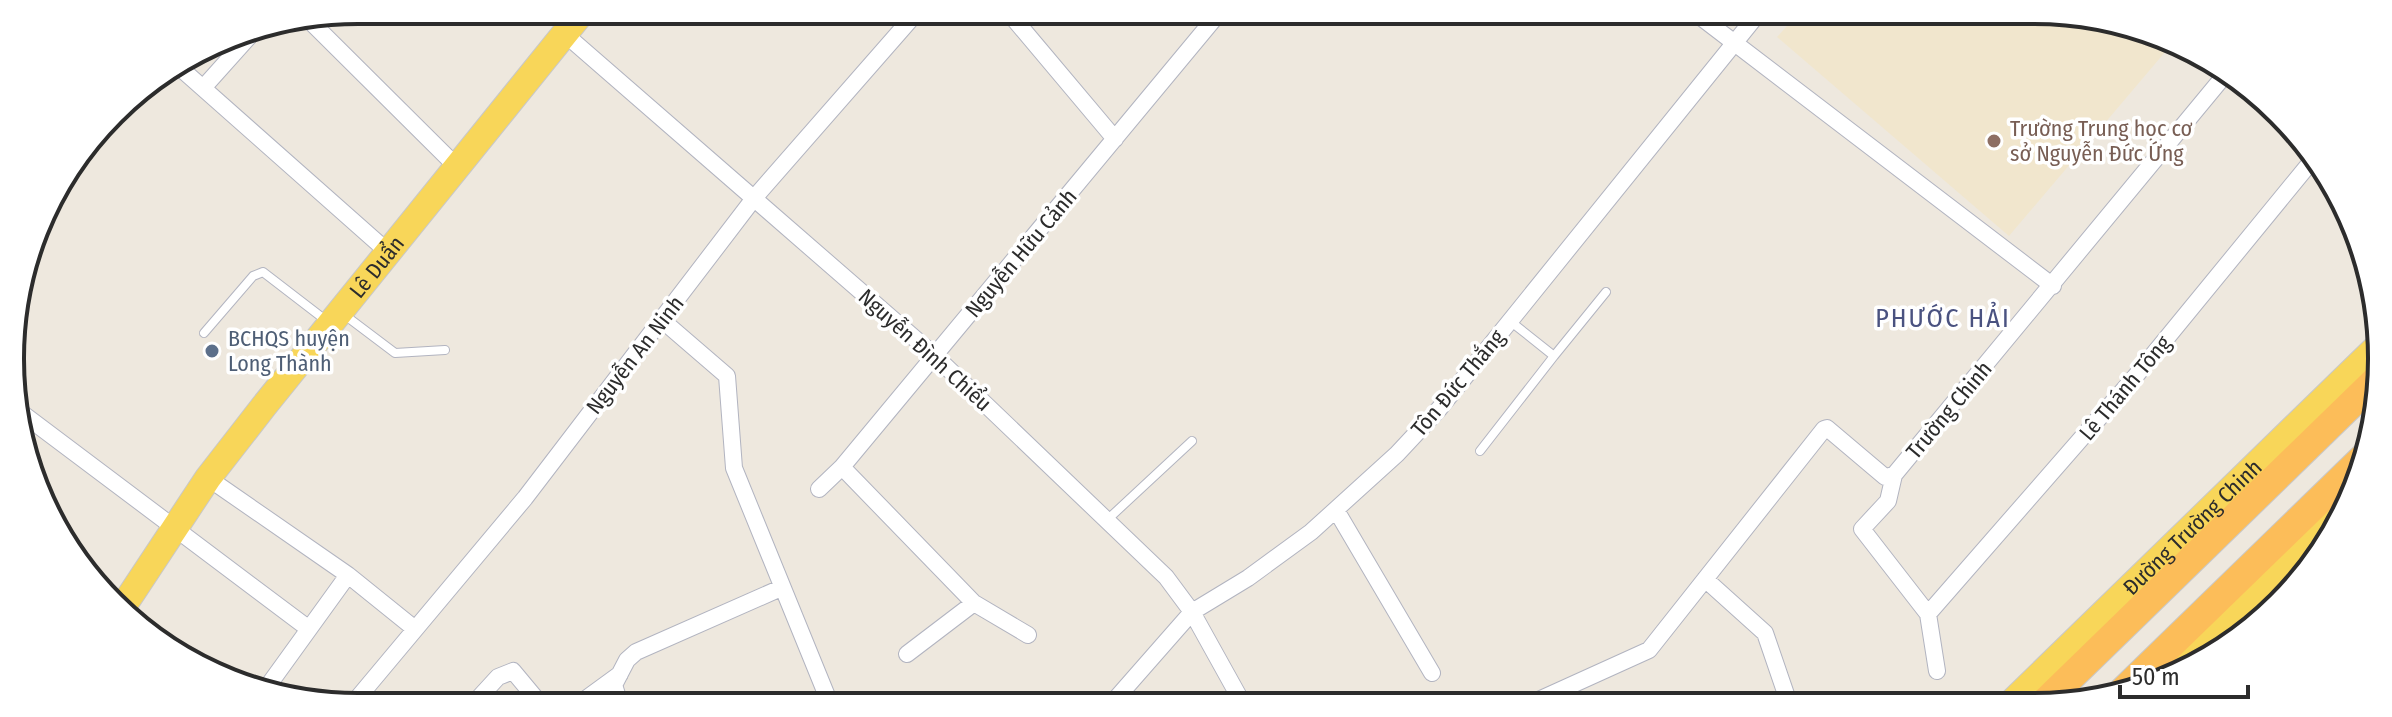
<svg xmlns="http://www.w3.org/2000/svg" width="2392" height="717" viewBox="0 0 2392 717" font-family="'Fira Sans Condensed',sans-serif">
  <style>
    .education { fill: #f1e6cd }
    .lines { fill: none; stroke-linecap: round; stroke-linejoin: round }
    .service-casing { stroke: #b2b4c0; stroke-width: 10 }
    .minor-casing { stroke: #b2b4c0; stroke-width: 18 }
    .primary-casing { stroke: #c8c8c8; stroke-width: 28 }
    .trunk-casing { stroke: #c8c8c8; stroke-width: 30 }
    .service { stroke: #fff; stroke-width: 8 }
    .minor { stroke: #fff; stroke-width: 16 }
    .primary { stroke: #f8d659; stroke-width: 26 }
    .trunk { stroke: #fcbd59; stroke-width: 28 }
    .education-dot { fill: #8d6e63; stroke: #fff; stroke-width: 3 }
    .service-dot { fill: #5c6f8a; stroke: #fff; stroke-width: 3 }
    .labels { text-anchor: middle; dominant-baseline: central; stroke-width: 7; stroke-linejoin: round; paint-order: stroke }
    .education-label { font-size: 22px; fill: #785e54; stroke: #fff; text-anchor: start }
    .street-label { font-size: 22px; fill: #2c2c2c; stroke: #fff }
    .service-label { font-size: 22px; fill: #4e5e75; stroke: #fff; text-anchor: start }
    .quarter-label { font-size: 26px; letter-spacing: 2px; fill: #4a5280; stroke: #fff }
    .rim { fill: none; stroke: #2c2c2c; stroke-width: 4 }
  </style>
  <rect width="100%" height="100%" fill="#eee8de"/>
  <path class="education" d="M1796 16 2102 17 2171 45 2009 236 1777 37Z"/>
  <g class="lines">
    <defs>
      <path id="service" d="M342 313 395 353 445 350
        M204 333 253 276 263 272 328 322
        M1554 356 1606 292
        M1480 451 1554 356 1510 321
        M1107 520 1192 441"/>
      <path id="minor" d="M1009 13 1115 139
        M1698 15 2053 286
        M309 20 457 167
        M566 35 935 356 1166 577 1192 612 1242 702
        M178 66 388 252
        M203 88 254 31
        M662 320 727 376 734 468 829 701
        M19 411 309 629
        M842 467 974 603 1028 635
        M1894 475 1888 501 1862 529 1928 614 1937 671
        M208 478 348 575 415 629
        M819 489 842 467 1219 13
        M1336 510 1432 673
        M1705 579 1765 633 1789 703
        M1928 614 2134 378 2315 157
        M907 654 974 603
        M265 690 348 575
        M356 700 525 498 755 197 917 12
        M476 701 498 677 513 671 538 701
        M583 701 620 674
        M619 701 614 685 627 660 636 652 781 588
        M1113 702 1192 612 1248 578 1311 532 1397 454 1439 409 1757 15
        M1532 703 1649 650 1824 429 1827 428 1885 477 1894 475 2229 70"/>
      <g id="primary">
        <path id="s1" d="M122 608 208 478 264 406 583 11"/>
        <path d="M2166 681 2345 507"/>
        <path id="s2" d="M2010 704 2375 349"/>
      </g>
      <path id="trunk" d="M2121 693 2364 457
        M2043 704 2375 381"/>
    </defs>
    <use href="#service" class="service-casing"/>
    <use href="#minor" class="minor-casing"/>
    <use href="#primary" class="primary-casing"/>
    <use href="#trunk" class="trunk-casing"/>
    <use href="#service" class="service"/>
    <use href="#minor" class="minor"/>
    <use href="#primary" class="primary"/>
    <use href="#trunk" class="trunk"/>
  </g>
  <circle class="education-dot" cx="1994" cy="141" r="8"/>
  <circle class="service-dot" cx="212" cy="351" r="8"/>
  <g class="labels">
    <g class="education-label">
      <text x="2010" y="128">Trường Trung học cơ<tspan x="2010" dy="25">sở Nguyễn Đức Ứng</tspan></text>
    </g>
    <g class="street-label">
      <text transform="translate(1021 253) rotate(-50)">Nguyễn Hữu Cảnh</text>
      <text stroke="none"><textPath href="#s1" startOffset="426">Lê Duẩn</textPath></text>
      <text transform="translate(925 350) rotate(42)">Nguyễn Đình Chiểu</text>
      <text transform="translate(635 355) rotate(-52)">Nguyễn An Ninh</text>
      <text transform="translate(1458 383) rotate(-50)">Tôn Đức Thắng</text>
      <text transform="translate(2125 388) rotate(-50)">Lê Thánh Tông</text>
      <text transform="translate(1949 410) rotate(-50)">Trường Chinh</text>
      <text stroke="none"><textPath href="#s2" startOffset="254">Đường Trường Chinh</textPath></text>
    </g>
    <g class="service-label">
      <text x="228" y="338">BCHQS huyện<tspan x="228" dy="25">Long Thành</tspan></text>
    </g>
    <g class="quarter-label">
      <text x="1943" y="318">PHƯỚC HẢI</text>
    </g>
  </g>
  <path d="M0 0H2392V717H0ZM358 24H2034A334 334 0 0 1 2368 358V359A334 334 0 0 1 2034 693H358A334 334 0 0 1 24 359V358A334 334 0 0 1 358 24Z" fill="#fff" fill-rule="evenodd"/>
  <path class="rim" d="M358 24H2034A334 334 0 0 1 2368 358V359A334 334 0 0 1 2034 693H358A334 334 0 0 1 24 359V358A334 334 0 0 1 358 24Z"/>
  <path d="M2120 685v12h128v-12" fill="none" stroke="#2c2c2c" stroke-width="4"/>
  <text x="2132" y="685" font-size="24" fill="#2c2c2c" stroke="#ffffff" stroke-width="6" paint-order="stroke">50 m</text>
</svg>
